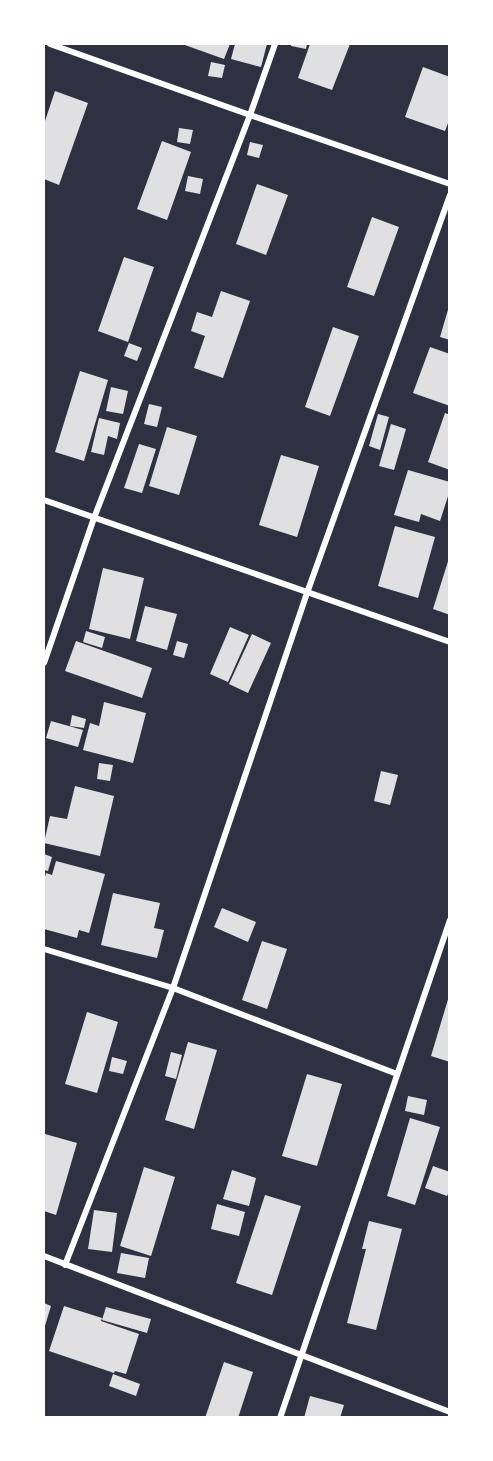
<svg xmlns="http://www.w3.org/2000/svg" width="493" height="1461" viewBox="0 0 493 1461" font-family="'Space Grotesk',sans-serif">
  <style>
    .building { fill: #e0e0e3 }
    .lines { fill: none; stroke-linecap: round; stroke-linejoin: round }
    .minor { stroke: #fff; stroke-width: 6 }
  </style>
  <rect width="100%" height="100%" fill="#2d3142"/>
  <path class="building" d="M182 44H230L224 59Z
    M235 44H267L261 67 231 59Z
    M291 44H307L306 49 291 46Z
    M310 44H350L332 90 298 78Z
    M211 62 225 65 222 78 208 76Z
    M423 67 450 77V118L445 131 405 117Z
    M55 91 88 103 59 185 44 179V124Z
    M179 128 193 130 190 144 177 142Z
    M162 141 191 152 167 220 137 209Z
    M250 142 263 145 259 158 247 155Z
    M188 176 203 179 200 194 185 191Z
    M257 184 288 195 266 255 236 244Z
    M372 217 399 227 374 296 347 287Z
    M124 257 154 267 128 342 98 331Z
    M221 291 250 301 223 378 194 368 205 336 191 331 197 312 212 317Z
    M450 303V340L440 337Z
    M333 327 359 336 330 416 305 407Z
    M129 343 142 348 137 361 124 356Z
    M430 347 450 354V406L413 393Z
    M80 371 108 380 84 461 55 452Z
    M111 387 128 391 123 414 106 411Z
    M149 404 162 407 157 427 144 424Z
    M445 413 450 415V470L428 462Z
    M378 414 389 417 380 450 369 446Z
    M99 418 120 423 117 439 108 436 104 455 91 452Z
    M391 424 406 429 394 470 379 466Z
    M167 427 197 436 179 495 149 486Z
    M139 444 156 449 142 493 124 488Z
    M281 455 319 466 297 537 259 525Z
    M408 470 450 482V490L440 521 421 514 419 522 394 515Z
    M395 526 435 537 418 598 378 586Z
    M450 555V615L433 609Z
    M103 568 144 578 130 639 89 629Z
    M145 606 177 614 167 650 136 641Z
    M230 627 249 635 228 682 210 674Z
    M86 631 105 637 102 648 83 642Z
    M252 634 271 643 248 693 229 684Z
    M76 641 152 668 142 698 65 671Z
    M177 641 188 644 184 658 173 655Z
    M104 702 146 713 133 763 83 750 90 723 99 726Z
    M72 715 86 719 84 728 70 726Z
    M51 721 83 730 78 747 46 738Z
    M99 763 113 765 110 781 97 779Z
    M381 771 398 775 390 805 374 801Z
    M75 786 114 796 100 856 44 843 50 816 67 819Z
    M44 854 52 857 48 871 44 870Z
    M56 861 105 874 89 933 79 930 77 938 44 929V881L46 873 52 875Z
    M113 893 160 903 154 928 164 930 157 958 101 945Z
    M222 908 256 922 248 942 214 927Z
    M262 941 287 949 267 1009 242 1000Z
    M449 996H450V1062L431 1056Z
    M87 1012 118 1022 97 1093 65 1084Z
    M188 1042 217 1050 194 1129 165 1120Z
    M171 1052 182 1055 176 1079 165 1076Z
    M112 1057 127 1061 123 1074 109 1071Z
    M307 1074 342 1084 317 1166 282 1156Z
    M408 1096 427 1100 424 1115 405 1111Z
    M410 1118 440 1127 415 1205 387 1196Z
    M45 1134 77 1143 56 1215 44 1211V1140Z
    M433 1166 450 1172V1190L447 1196 425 1188Z
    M144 1167 175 1177 151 1256 120 1246Z
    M232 1170 256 1178 249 1206 223 1199Z
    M265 1195 301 1206 272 1295 236 1283Z
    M217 1204 245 1212 239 1236 211 1229Z
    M94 1210 117 1213 112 1252 88 1249Z
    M369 1221 402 1229 376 1330 347 1323 366 1249H362Z
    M121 1253 149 1258 145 1278 117 1273Z
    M44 1303 51 1306 44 1329Z
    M64 1306 102 1318 101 1321 139 1334 126 1374 115 1371 114 1373 49 1351Z
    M106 1307 151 1319 147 1333 102 1320Z
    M224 1362 253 1372 238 1418H205Z
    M113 1374 140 1384 136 1396 109 1386Z
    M310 1396 344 1405 340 1418H304Z"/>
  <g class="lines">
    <path class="minor" d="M50 44 250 115 450 184
      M44 500 450 642
      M44 663 94 518 250 115 275 44
      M44 949 173 988 397 1074
      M44 1256 450 1412
      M65 1265 173 988 307 593 450 195
      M280 1418 450 920"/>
  </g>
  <rect width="493" height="1461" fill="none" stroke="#ffffff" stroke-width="90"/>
</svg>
